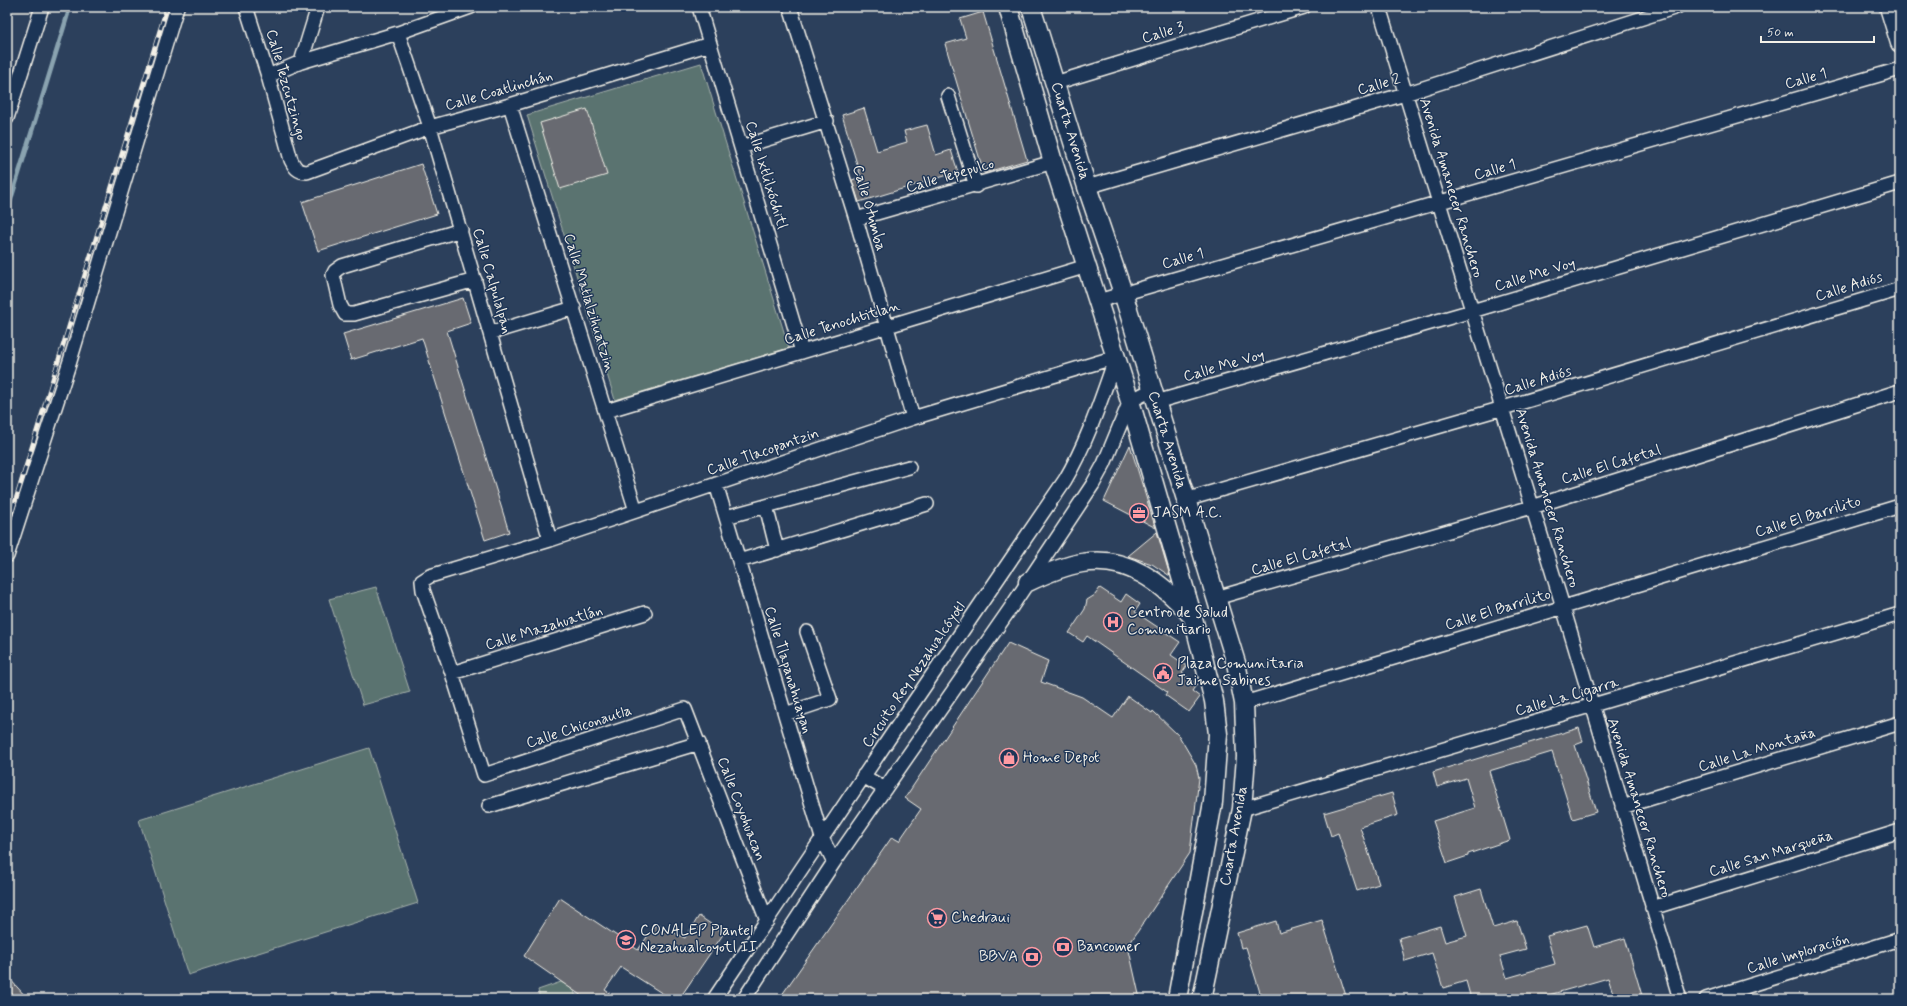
<svg xmlns="http://www.w3.org/2000/svg" width="1907" height="1006" viewBox="0 0 1907 1006" font-family="Mynerve,sans-serif">
  <style>
    .green { fill: #5a7370; stroke: #a7b2ac }
    .lines { fill: none; stroke-linecap: round; stroke-linejoin: round }
    .stream { stroke: #8aa3b0; stroke-width: 4.5 }
    .building { fill: #676a71; stroke: #f4f1e8 }
    .street-casing { stroke: #f4f1e8; stroke-width: 16 }
    .secondary-casing { stroke: #f4f1e8; stroke-width: 21 }
    .street { stroke: #1d3557; stroke-width: 13 }
    .secondary { stroke: #1d3557; stroke-width: 18 }
    .rail-casing { stroke: #f4f1e8; stroke-width: 4.5 }
    .rail { stroke: #1d3557; stroke-width: 3; stroke-dasharray: 9; stroke-linecap: butt }
    .labels { text-anchor: middle; dominant-baseline: central; stroke-width: 3; stroke-linejoin: round; paint-order: stroke }
    .street-label { font-size: 15px; fill: #f4f1e8; stroke: #1d3557 }
    .poi-label { font-size: 15px; fill: #f4f1e8; stroke: #1d3557; text-anchor: start }
  </style>
  <rect width="100%" height="100%" fill="#2c405c"/>
  <filter id="ink" filterUnits="userSpaceOnUse"><feTurbulence type="fractalNoise" baseFrequency=".025" numOctaves="2"/><feDisplacementMap in="SourceGraphic" scale="8" xChannelSelector="R" yChannelSelector="G"/><feConvolveMatrix kernelMatrix="1 2 1 2 8 2 1 2 1" color-interpolation-filters="sRGB"/></filter>
  <g filter="url(#ink)">
    <path class="green" d="M701 63 789 348 615 400 527 115Z
      M376 587 410 692 363 705 329 599Z
      M369 748 418 903 188 975 139 820Z
      M561 982 574 990 576 999H540L538 990Z"/>
    <g class="lines">
      <path class="stream" d="M7 212 70 7"/>
    </g>
    <path class="building" d="M983 12 1027 160 984 173 945 44 966 38 960 19Z
      M864 108 877 151 907 142 904 131 927 125 936 155 951 150 958 172 859 202 852 180 861 177 842 115Z
      M587 109 607 175 560 189 540 123Z
      M421 164 437 214 318 251 302 202Z
      M463 298 471 323 447 331 509 532 485 540 422 338 351 360 343 334Z
      M1130 445 1154 523 1156 528 1104 501Z
      M1157 532 1170 576 1152 564 1128 556Z
      M1100 588 1121 602 1126 594 1140 604 1135 612 1180 642 1171 655 1187 666 1182 673 1197 684 1192 691 1200 697 1189 712 1165 695 1167 692 1087 636 1083 642 1069 633 1085 609 1087 600 1095 595Z
      M1008 643 1048 661 1041 682 1082 697 1113 718 1128 696 1152 713 1153 711 1179 736 1196 765 1199 778 1190 853 1128 946 1140 999H779L892 837 899 841 921 809 905 798Z
      M1579 728 1583 742 1575 745 1596 812 1573 819 1552 752 1489 771 1510 840 1468 854V856L1447 863 1433 821 1475 808 1466 778 1437 787 1433 772Z
      M1392 793 1398 815 1360 827 1379 884 1357 891 1338 833 1331 836 1324 813Z
      M1481 889 1493 928 1517 921 1526 949 1500 956 1507 978 1555 964 1547 936 1587 925 1594 947 1625 938 1643 999H1615L1608 978 1535 999H1471L1466 981 1443 988 1432 953 1405 961 1399 938 1440 926 1445 942 1467 936 1455 897Z
      M560 898 638 950 656 924 685 938 699 916 724 933 679 999H671L621 967 605 990 618 999H586L524 956Z
      M1322 920 1347 999H1262L1246 947 1241 948 1237 933 1276 921 1279 933Z
      M7 976 28 999H7Z"/>
    <g class="lines">
      <defs>
        <path id="street" d="M246 7 268 76 291 160C295 168 298 172 307 172L430 127 510 105 710 44
          M699 7 802 352
          M790 7 856 219 913 418
          M1379 7 1563 607 1680 999
          M398 33 430 127 550 540
          M301 62 318 7
          M268 76 301 62 398 33 471 7
          M1055 83 1304 7
          M948 96 976 186
          M510 105 636 511
          M7 118 42 7
          M741 147 827 121
          M1087 187 1405 94 1677 7
          M856 219 1053 162
          M461 230 342 266 335 271 333 275 340 305 345 314H354L475 280
          M1098 301 1900 69
          M490 333 574 308
          M1156 402 1472 311 1900 183
          M606 411 1087 266
          M716 484 822 838 834 862
          M1185 500 1503 408 1900 289
          M766 506 777 550
          M726 517 909 467
          M7 556 70 361 177 7
          M739 561 927 504
          M1216 598 1532 507 1900 391
          M452 673 645 613
          M1244 703 1900 506
          M785 714 830 699 807 632
          M863 776 885 789
          M489 806 699 743
          M1622 807 1900 723
          M1242 809 1900 614
          M1652 908 1900 831
          M767 921 685 709 484 775 452 673 423 590 422 581 430 576 550 540 913 418 1116 357
          M714 999 890 737 1065 480C1088 441 1101 399 1116 357
          M744 999 834 862 1010 609 1093 484 1104 464 1130 401 1152 390
          M1706 999 1900 939"/>
        <path id="secondary" d="M1008 7 1053 162 1130 401 1193 618 1214 701 1218 734 1213 802 1177 999
          M1031 7 1087 187 1123 293 1236 663 1244 703 1246 757 1242 809 1202 999
          M1889 7 1900 43
          M1028 582C1045 574 1063 566 1082 563 1127 555 1162 583 1190 614"/>
      </defs>
      <use href="#street" class="street-casing"/>
      <use href="#secondary" class="secondary-casing"/>
      <use href="#street" class="street"/>
      <use href="#secondary" class="secondary"/>
      <defs>
        <path id="rail" d="M7 528 167 7"/>
      </defs>
      <use href="#rail" class="rail-casing"/>
      <use href="#rail" class="rail"/>
    </g>
  </g>
  <defs>
    <symbol id="office-ring" viewBox="-11 -11 22 22"><circle r="9.5" fill="#1d3557" stroke="#ff9aa2" stroke-width="1.5"/><path d="M-6-3h4V-5.5h4V-3h4V5H-6ZM-1-4.5V-3h2v-1.5ZM-6 0V1H6V0Z" fill="#ff9aa2"/></symbol>
    <symbol id="hospital-ring" viewBox="-11 -11 22 22"><circle r="9.5" fill="#1d3557" stroke="#ff9aa2" stroke-width="1.5"/><path d="M-5-5h3v3.5h4V-5h3V5h-3V1.5h-4V5h-3Z" fill="#ff9aa2"/></symbol>
    <symbol id="civic-ring" viewBox="-11 -11 22 22"><circle r="9.5" fill="#1d3557" stroke="#ff9aa2" stroke-width="1.5"/><path d="M-.6-6.5H3V-4.5H.6V-3L4-1V1h2V6H-6V1h2V-1L-.6-3ZM-1.2 2.5V6h2.4V2.5Z" fill="#ff9aa2"/></symbol>
    <symbol id="shop-ring" viewBox="-11 -11 22 22"><circle r="9.5" fill="#1d3557" stroke="#ff9aa2" stroke-width="1.5"/><path d="M-5-2.5h2.3a2.7 3.5 0 0 1 5.4 0H5L5.5 6h-11ZM-1.5-2.5h3a1.5 2.3 0 0 0-3 0Z" fill="#ff9aa2"/></symbol>
    <symbol id="supermarket-ring" viewBox="-11 -11 22 22"><circle r="9.5" fill="#1d3557" stroke="#ff9aa2" stroke-width="1.5"/><path d="M-6-5.5h2.5l.6 2H6L4.5 2H-2.5L-4.4-4H-6ZM-1.5 3.2a1.3 1.3 0 1 0 .1 0ZM3 3.2a1.3 1.3 0 1 0 .1 0Z" fill="#ff9aa2"/></symbol>
    <symbol id="university-ring" viewBox="-11 -11 22 22"><circle r="9.5" fill="#1d3557" stroke="#ff9aa2" stroke-width="1.5"/><path d="M0-5L7-2L0 1L-7-2ZM-4 1L0 2.5L4 1V4Q0 6-4 4Z" fill="#ff9aa2"/></symbol>
    <symbol id="bank-ring" viewBox="-11 -11 22 22"><circle r="9.5" fill="#1d3557" stroke="#ff9aa2" stroke-width="1.5"/><path d="M-6-4H6V4H-6ZM0-2.3a2.3 2.3 0 1 0 0 4.6a2.3 2.3 0 1 0 0-4.6Z" fill="#ff9aa2"/></symbol>
  </defs>
  <g fill-rule="evenodd">
    <use href="#office-ring" x="1128" y="502" width="22" height="22"/>
    <use href="#hospital-ring" x="1102" y="611" width="22" height="22"/>
    <use href="#civic-ring" x="1152" y="662" width="22" height="22"/>
    <use href="#shop-ring" x="998" y="747" width="22" height="22"/>
    <use href="#supermarket-ring" x="926" y="907" width="22" height="22"/>
    <use href="#university-ring" x="615" y="929" width="22" height="22"/>
    <use href="#bank-ring" x="1052" y="936" width="22" height="22"/>
    <use href="#bank-ring" x="1021" y="946" width="22" height="22"/>
  </g>
  <g class="labels">
    <g class="street-label">
      <text transform="translate(1163 33) rotate(-17)">Calle 3</text>
      <text transform="translate(1806 79) rotate(-16)">Calle 1</text>
      <text transform="translate(286 85) rotate(74)">Calle Tezcutzingo</text>
      <text transform="translate(1379 85) rotate(-16)">Calle 2</text>
      <text transform="translate(499 91) rotate(-16)">Calle Coatlinchán</text>
      <text transform="translate(1070 131) rotate(73)">Cuarta Avenida</text>
      <text transform="translate(1495 170) rotate(-16)">Calle 1</text>
      <text transform="translate(766 175) rotate(73)">Calle Ixtlilxóchitl</text>
      <text transform="translate(950 176) rotate(-16)">Calle Tepepulco</text>
      <text transform="translate(1451 188) rotate(73)">Avenida Amanecer Ranchero</text>
      <text transform="translate(869 208) rotate(74)">Calle Otumba</text>
      <text transform="translate(1183 259) rotate(-16)">Calle 1</text>
      <text transform="translate(1535 275) rotate(-17)">Calle Me Voy</text>
      <text transform="translate(492 281) rotate(74)">Calle Calpulalpan</text>
      <text transform="translate(1849 287) rotate(-17)">Calle Adiós</text>
      <text transform="translate(589 303) rotate(73)">Calle Matlalzihuatzin</text>
      <text transform="translate(842 323) rotate(-17)">Calle Tenochtitlan</text>
      <text transform="translate(1224 366) rotate(-16)">Calle Me Voy</text>
      <text transform="translate(1538 381) rotate(-17)">Calle Adiós</text>
      <text transform="translate(1167 440) rotate(73)">Cuarta Avenida</text>
      <text transform="translate(763 452) rotate(-19)">Calle Tlacopantzin</text>
      <text transform="translate(1611 465) rotate(-17)">Calle El Cafetal</text>
      <text transform="translate(1547 498) rotate(73)">Avenida Amanecer Ranchero</text>
      <text transform="translate(1808 517) rotate(-17)">Calle El Barrilito</text>
      <text transform="translate(1301 557) rotate(-16)">Calle El Cafetal</text>
      <text transform="translate(1498 610) rotate(-17)">Calle El Barrilito</text>
      <text transform="translate(544 628) rotate(-17)">Calle Mazahuatlán</text>
      <text transform="translate(788 670) rotate(73)">Calle Tlapanahuayan</text>
      <text transform="translate(914 675) rotate(-56)">Circuito Rey Nezahualcóyotl</text>
      <text transform="translate(1567 697) rotate(-16)">Calle La Cigarra</text>
      <text transform="translate(579 727) rotate(-18)">Calle Chiconautla</text>
      <text transform="translate(1757 750) rotate(-17)">Calle La Montaña</text>
      <text transform="translate(1639 808) rotate(73)">Avenida Amanecer Ranchero</text>
      <text transform="translate(741 809) rotate(69)">Calle Coyohuacan</text>
      <text transform="translate(1234 836) rotate(-80)">Cuarta Avenida</text>
      <text transform="translate(1771 854) rotate(-17)">Calle San Marqueña</text>
      <text transform="translate(1798 954) rotate(-17)">Calle Imploración</text>
    </g>
    <g class="poi-label">
      <text x="1153" y="513">JASM A.C.</text>
      <text x="1127" y="613">Centro de Salud<tspan x="1127" dy="17">Comunitario</tspan></text>
      <text x="1177" y="664">Plaza Comunitaria<tspan x="1177" dy="17">Jaime Sabines</tspan></text>
      <text x="1023" y="758">Home Depot</text>
      <text x="951" y="918">Chedraui</text>
      <text x="640" y="931">CONALEP Plantel<tspan x="640" dy="17">Nezahualcoyotl II</tspan></text>
      <text x="1077" y="947">Bancomer</text>
      <text x="1018" y="957" text-anchor="end">BBVA</text>
    </g>
  </g>
  <rect width="1907" height="1006" fill="none" stroke="#1d3557" stroke-width="24"/>
  <rect x="12" y="12" width="1883" height="982" fill="none" stroke="#f4f1e8" stroke-width="1.5" filter="url(#ink)"/>
  <path d="M1761 36v6h113v-6" fill="none" stroke="#f4f1e8" stroke-width="2"/>
  <text x="1767" y="36" font-size="12" fill="#f4f1e8" stroke="#1d3557" stroke-width="3" paint-order="stroke">50 m</text>
</svg>
